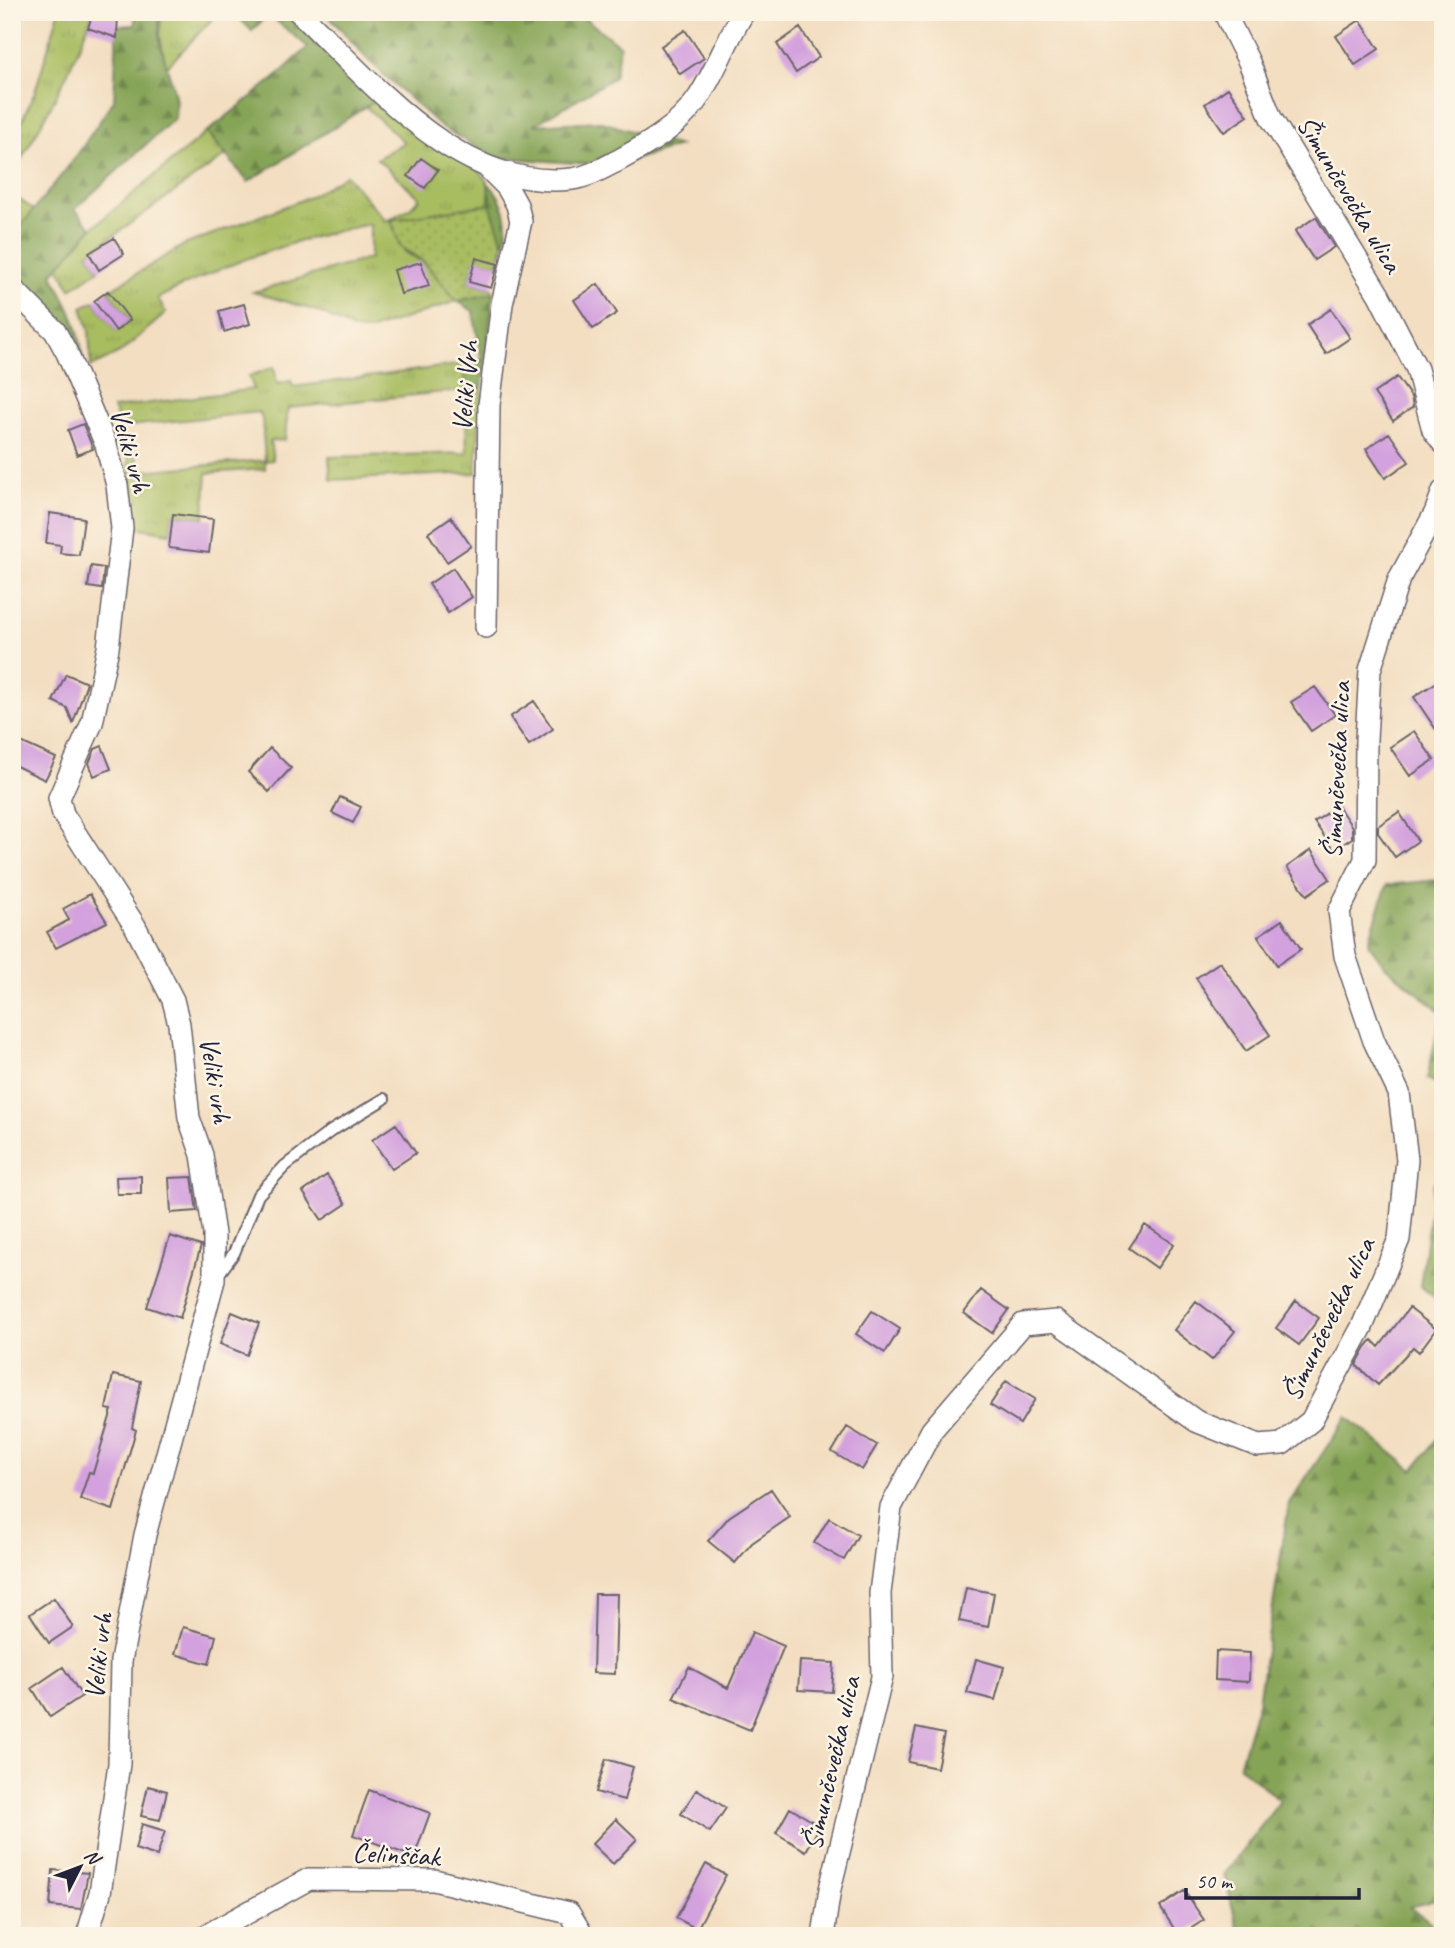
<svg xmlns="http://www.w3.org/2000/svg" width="1455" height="1948" viewBox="0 0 1455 1948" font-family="Caveat,sans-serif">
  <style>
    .grass { fill: url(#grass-tufts); stroke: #656f4e; stroke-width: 2 }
    .forest { fill: url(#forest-firs); stroke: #546349; stroke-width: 2 }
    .garden { fill: url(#garden-dots); stroke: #656f4e; stroke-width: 2 }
    .building { fill: #d3a1de }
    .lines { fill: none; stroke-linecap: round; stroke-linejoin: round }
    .service-casing { stroke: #6b646a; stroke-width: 14 }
    .minor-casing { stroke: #6b646a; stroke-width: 24 }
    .service { stroke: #fff; stroke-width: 10 }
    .minor { stroke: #fff; stroke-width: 21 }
    .labels { text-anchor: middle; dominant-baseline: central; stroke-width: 5; stroke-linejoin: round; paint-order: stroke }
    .street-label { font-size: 28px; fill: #22223b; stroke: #fcf5e5 }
  </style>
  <defs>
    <pattern id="grass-tufts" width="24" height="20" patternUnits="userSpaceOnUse" patternTransform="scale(1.75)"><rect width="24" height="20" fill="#a8bc61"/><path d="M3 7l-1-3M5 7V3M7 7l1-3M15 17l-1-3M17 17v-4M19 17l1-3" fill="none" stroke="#90a155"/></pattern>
    <pattern id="forest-firs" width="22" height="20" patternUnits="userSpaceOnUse" patternTransform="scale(1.75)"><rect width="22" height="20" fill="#86a457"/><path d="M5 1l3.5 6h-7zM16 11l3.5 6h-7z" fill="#6d8549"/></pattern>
    <pattern id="garden-dots" width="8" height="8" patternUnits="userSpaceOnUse" patternTransform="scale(1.75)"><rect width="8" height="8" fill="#a8bc61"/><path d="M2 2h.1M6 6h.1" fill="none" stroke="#90a155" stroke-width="1.8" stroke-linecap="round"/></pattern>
  </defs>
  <rect width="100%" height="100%" fill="#fcf5e5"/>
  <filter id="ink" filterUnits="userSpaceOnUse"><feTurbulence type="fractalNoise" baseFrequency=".0143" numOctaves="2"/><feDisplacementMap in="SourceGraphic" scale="14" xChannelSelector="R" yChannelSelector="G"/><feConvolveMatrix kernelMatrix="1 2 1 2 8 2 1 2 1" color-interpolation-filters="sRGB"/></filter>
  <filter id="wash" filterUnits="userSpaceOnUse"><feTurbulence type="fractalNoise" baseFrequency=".00686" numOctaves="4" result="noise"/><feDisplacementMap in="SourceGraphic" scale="28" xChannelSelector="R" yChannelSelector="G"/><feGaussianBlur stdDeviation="1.57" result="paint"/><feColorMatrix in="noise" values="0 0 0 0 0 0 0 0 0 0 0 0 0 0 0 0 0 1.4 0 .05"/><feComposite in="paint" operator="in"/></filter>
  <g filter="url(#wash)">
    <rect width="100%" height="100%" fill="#f3dec1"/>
    <path class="grass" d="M59 12H93C72 70 43 123 12 175V142L35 92Z
      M161 12H219L166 68 160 36Z
      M381 97 481 172 488 183 490 204 391 220 405 252 425 263 457 301 368 331 355 330 317 311 253 292 370 258V224C296 238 225 264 158 298L166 313 120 353 91 367 89 330 82 307 94 301 116 330 130 320 108 291 184 245 307 198 346 175 386 221 409 209 420 198 377 159 404 142 366 107Z
      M207 132 226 155 89 253 99 270 71 289 58 266 92 228Z
      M12 194 34 210 12 237Z
      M464 364 466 389 482 388 476 473 331 480 329 457 467 453 465 390 288 408 285 440 270 441 273 460 265 461V469L207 473 204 518 173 514 171 533 134 527 128 452H134L141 471 265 460 262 418 259 412 120 427 113 408 254 389 249 376 274 367 277 384 291 381 293 387Z"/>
    <path class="forest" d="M135 12H161C153 40 170 69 175 96 177 102 175 111 175 118L75 209 92 228 52 274C70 306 83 333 83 370L12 282V237L75 158 114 100 117 26 135 25Z
      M233 12H294L381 97 248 182 207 132 275 78 308 47 268 14 252 31Z
      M325 12H577L620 46 614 77 534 125 599 121 679 146 614 166 494 157 441 127 369 61Z
      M488 183C505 200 511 223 504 246L490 204Z
      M494 293 482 388 465 390 464 364 482 361 473 311 457 301Z
      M1443 868V1086L1427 1079 1441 1012 1384 965 1368 943 1387 885 1438 880Z
      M1443 1171V1304L1420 1286 1434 1183Z
      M1347 1417 1413 1470 1443 1432V1898L1410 1907 1443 1931V1936H1240L1224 1875 1280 1801 1239 1766 1258 1702 1289 1503Z"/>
    <path class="garden" d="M490 204 504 246 498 264 476 259 469 282 491 288 494 293 457 301 425 263 400 246 391 220Z"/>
    <g id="blocks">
      <path class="building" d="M93 12H118L117 38 88 28Z
        M1360 20 1379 49 1355 65 1336 36Z
        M800 28 819 57 796 73 777 44Z
        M685 30 704 58 680 74 661 46Z
        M1228 88 1248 116 1224 132 1205 104Z
        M421 158 438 170 425 188 408 176Z
        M1316 217 1334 247 1314 260 1295 231Z
        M114 238 124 254 99 270 89 253Z
        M476 258 498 264 491 288 469 282Z
        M421 262 429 286 401 294 394 270Z
        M598 284 617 313 593 329 574 300Z
        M108 291 130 320 116 331 94 301Z
        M244 304 250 324 224 332 219 311Z
        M1331 309 1350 338 1326 354 1307 325Z
        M1397 377 1411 397 1413 407 1393 421 1374 393Z
        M83 424 93 449 77 455 68 430Z
        M1389 433 1409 462 1385 478 1366 449Z
        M50 513 84 518 79 555 60 553 61 545 46 543Z
        M173 514 213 519 209 553 169 548Z
        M451 517 471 546 447 562 428 533Z
        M91 566 104 568 102 589 88 587Z
        M453 568 472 597 448 613 429 584Z
        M66 674 87 683 73 723 67 708 53 701Z
        M1443 678V740L1414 697Z
        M1315 687 1335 715 1311 731 1291 702Z
        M534 701 553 729 529 745 510 717Z
        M1414 731 1434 760 1410 776 1390 747Z
        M12 738 56 758 45 780 12 764Z
        M102 746 111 769 94 776 89 763 95 749Z
        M270 748 291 768 269 792 248 772Z
        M340 797 361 807 353 823 332 813Z
        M1338 806 1352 827V838L1334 850 1314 822Z
        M1399 812 1418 841 1395 857 1378 833V826Z
        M1311 850 1330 879 1307 895 1287 867Z
        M90 894 107 922 56 948 47 932 69 920 63 909Z
        M1282 920 1301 949 1277 965 1258 936Z
        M1220 962 1270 1035 1246 1051 1196 978Z
        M396 1124 416 1153 392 1169 372 1140Z
        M327 1175 346 1204 322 1220 303 1192Z
        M141 1176V1194H117L116 1177Z
        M192 1177 197 1211 171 1213 169 1178Z
        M1145 1225 1174 1244 1157 1268 1129 1248Z
        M170 1236 201 1246 180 1318 147 1307Z
        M981 1290 1009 1310 992 1333 964 1313Z
        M1196 1301 1235 1331 1212 1360 1174 1330Z
        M1296 1301 1319 1318 1299 1345 1276 1328Z
        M1409 1308 1436 1329 1419 1352 1413 1347 1378 1385 1356 1365 1366 1347 1372 1340 1379 1347Z
        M872 1311 900 1329 885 1353 856 1334Z
        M232 1312 259 1323 247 1355 220 1344Z
        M113 1375 141 1381 132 1428 136 1430 113 1510 80 1499 89 1472 93 1473 112 1410 106 1409Z
        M1006 1381 1035 1399 1020 1424 990 1405Z
        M847 1427 877 1445 862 1470 832 1452Z
        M771 1489 790 1517 752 1543 735 1563 708 1541 729 1517Z
        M829 1518 858 1535 844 1560 814 1543Z
        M966 1588 994 1593 988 1627 959 1621Z
        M595 1594H617L615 1674 593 1673Z
        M54 1598 73 1627 49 1643 30 1614Z
        M183 1627 216 1636 209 1664 175 1654Z
        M752 1632 784 1646 750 1730 673 1698 689 1667 728 1688Z
        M1216 1651 1250 1653 1249 1682 1215 1680Z
        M976 1659 1004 1667 995 1700 967 1693Z
        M800 1661 834 1663 832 1692 798 1690Z
        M63 1667 82 1696 50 1717 32 1688Z
        M916 1728 944 1734 937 1768 908 1762Z
        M606 1759 633 1767 624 1800 596 1792Z
        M148 1786 167 1791 160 1820 141 1816Z
        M697 1789 726 1808 710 1832 681 1814Z
        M369 1790 430 1813 414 1857 353 1835Z
        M790 1808 820 1826 806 1851 776 1833Z
        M616 1819 637 1839 613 1864 592 1844Z
        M142 1824 165 1831 157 1856 135 1849Z
        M706 1864 726 1875 697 1929 676 1918Z
        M53 1870 88 1873 81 1909 50 1906Z
        M1184 1891 1204 1920 1179 1936 1160 1907Z"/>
    </g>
  </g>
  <g filter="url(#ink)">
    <use href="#blocks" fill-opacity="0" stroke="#6b646a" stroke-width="2"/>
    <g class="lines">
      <defs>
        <path id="service" d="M218 1275 234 1253 258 1195 285 1166 331 1131 384 1099"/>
        <path id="minor" d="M299 12C372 82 459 192 572 179 589 177 605 167 621 159 648 144 678 127 696 101 715 74 726 40 744 12
          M1224 12 1249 62 1271 118 1379 295 1417 369 1433 430 1443 443
          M12 288 55 331 67 353 106 445 117 485 122 528 108 648 92 723 59 798 63 814 135 926 173 1000 179 1024 189 1118 202 1155 214 1234V1280L145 1535 121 1661 119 1764 100 1893 87 1936
          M486 627 489 405 502 304 521 221 517 205 507 187 486 166
          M205 1936 309 1879 434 1880 569 1913 583 1936
          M823 1936 830 1889 882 1677 880 1593 891 1507 932 1430 1023 1324 1056 1321 1196 1421 1258 1446 1282 1444 1311 1421 1362 1327 1399 1239 1407 1160 1399 1093 1374 1041 1345 956 1339 911 1365 860 1366 739 1370 670 1399 579 1435 513 1443 491"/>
      </defs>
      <use href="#service" class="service-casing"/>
      <use href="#minor" class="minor-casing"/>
      <use href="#service" class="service"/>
      <use href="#minor" class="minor"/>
    </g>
  </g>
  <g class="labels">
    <g class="street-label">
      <text transform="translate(1350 194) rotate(59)">Šimunčevečka ulica</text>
      <text transform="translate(465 386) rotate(-85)">Veliki Vrh</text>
      <text transform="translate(131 450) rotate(74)">Veliki vrh</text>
      <text transform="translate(1336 770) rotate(-87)">Šimunčevečka ulica</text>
      <text transform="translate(216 1080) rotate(81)">Veliki vrh</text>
      <text transform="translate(1328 1319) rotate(-64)">Šimunčevečka ulica</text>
      <text transform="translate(98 1656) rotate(-84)">Veliki vrh</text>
      <text transform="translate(831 1763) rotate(-77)">Šimunčevečka ulica</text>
      <text transform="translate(396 1854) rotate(3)">Čelinščak</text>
    </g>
  </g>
  <rect width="1455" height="1948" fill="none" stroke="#fcf5e5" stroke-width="42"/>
  <g transform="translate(80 1867) rotate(48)" stroke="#fcf5e5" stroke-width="5" paint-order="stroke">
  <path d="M0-5L12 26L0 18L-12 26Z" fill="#22223b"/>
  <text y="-10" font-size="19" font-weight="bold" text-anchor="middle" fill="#22223b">N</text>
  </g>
  <path d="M1186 1888v10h173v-10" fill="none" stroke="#22223b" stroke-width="3.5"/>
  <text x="1196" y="1888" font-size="21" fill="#22223b" stroke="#fcf5e5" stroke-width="5" paint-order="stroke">50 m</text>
</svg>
